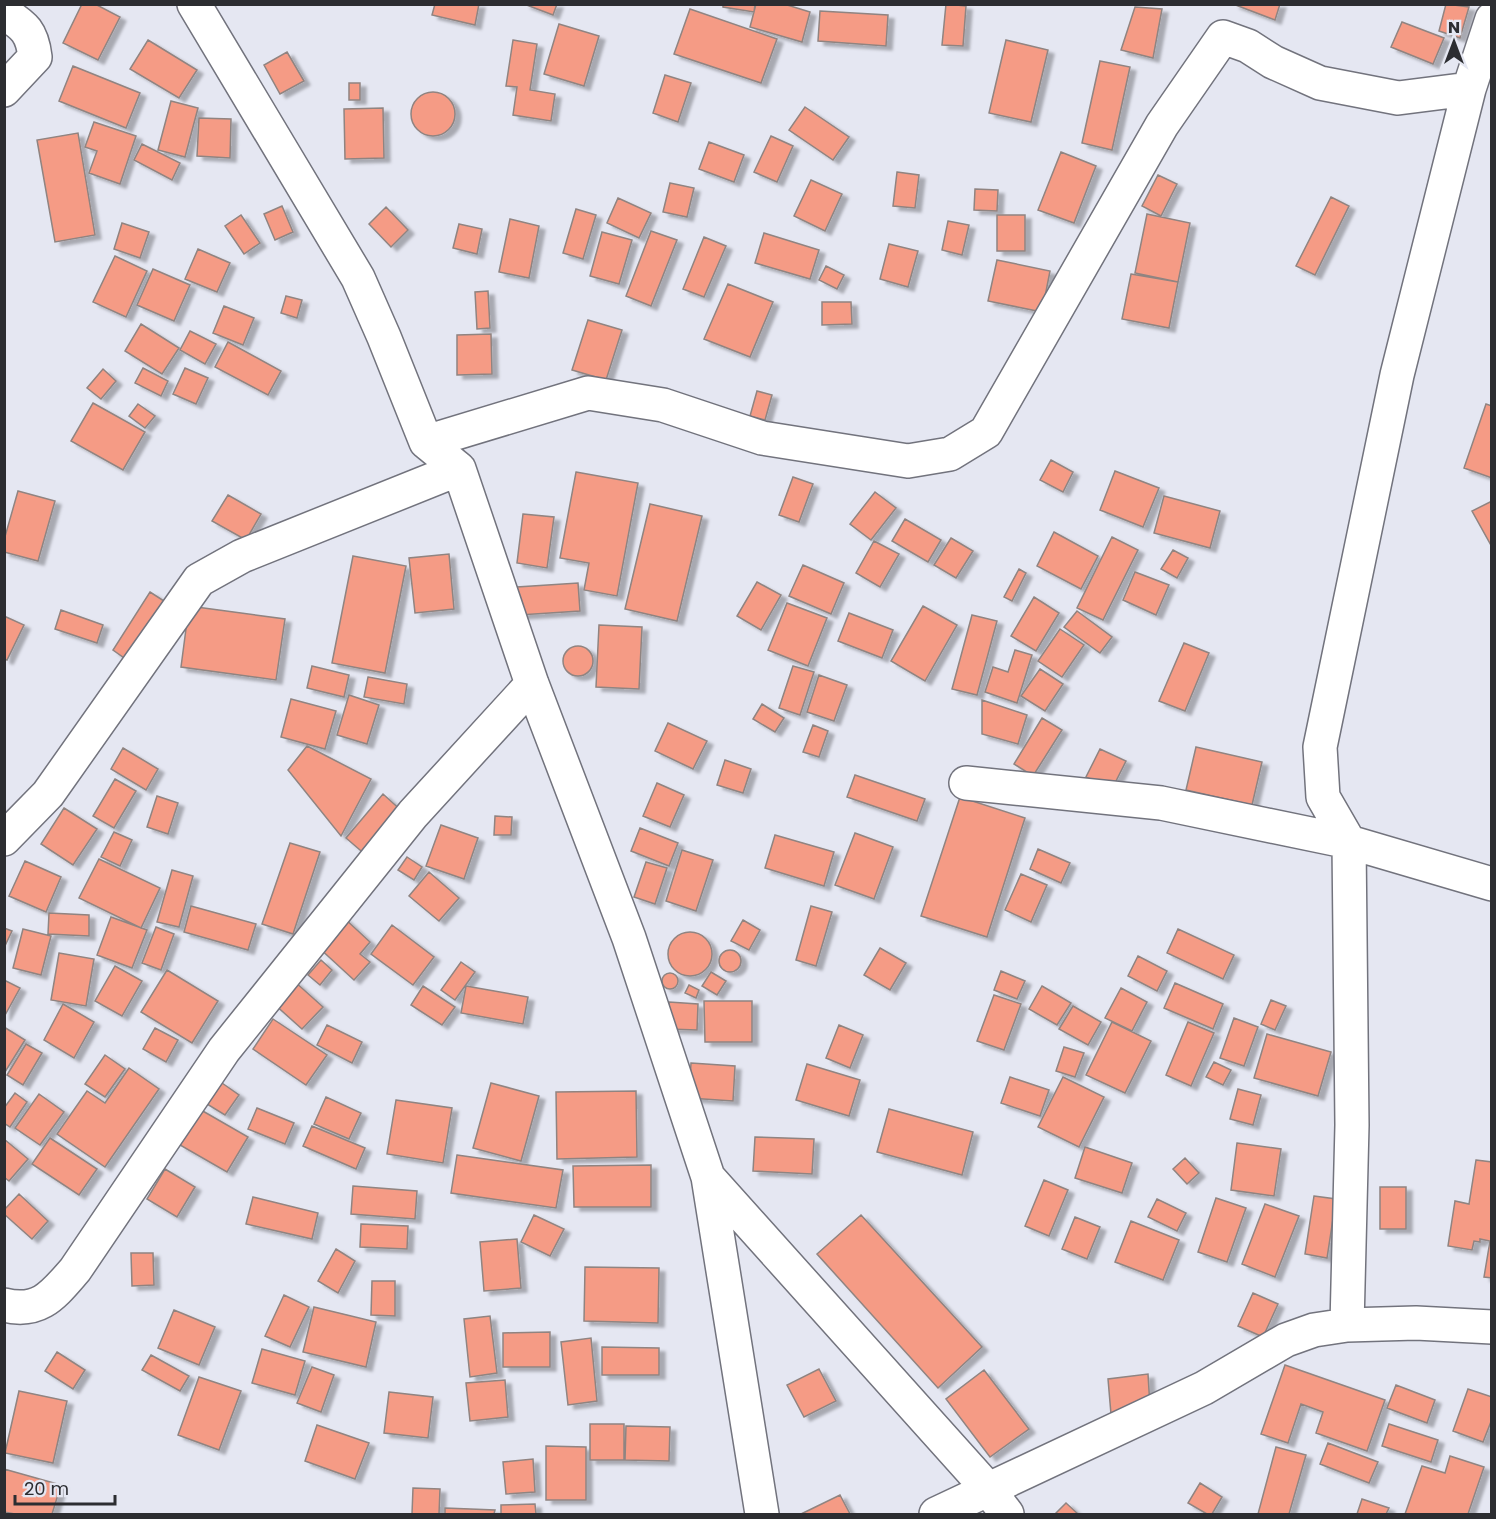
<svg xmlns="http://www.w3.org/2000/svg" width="1496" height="1519" viewBox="0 0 1496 1519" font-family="Poppins,sans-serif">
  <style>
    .building { fill: #f59b85; stroke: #908481; stroke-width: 1.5; filter: url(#shadow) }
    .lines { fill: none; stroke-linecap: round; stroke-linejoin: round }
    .minor-casing { stroke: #72737d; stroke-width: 36 }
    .minor { stroke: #fff; stroke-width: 33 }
  </style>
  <defs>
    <filter id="shadow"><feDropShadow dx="6" dy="4" stdDeviation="1.5" flood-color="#0004"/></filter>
  </defs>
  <rect width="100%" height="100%" fill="#e5e7f2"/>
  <path class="building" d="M82 4H95L120 17 98 60 63 43Z
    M435 4H479L475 25 432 15Z
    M524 4H557L553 15Z
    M723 4H755L754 12 723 7Z
    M756 4H784L810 12 802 42 750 27Z
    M946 4 966 6 963 46 942 45Z
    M1233 4H1280L1275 20Z
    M1446 4 1469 7 1460 38 1439 31Z
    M1135 7 1162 9 1153 58 1121 50Z
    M690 9 777 39 761 83 674 54Z
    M820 11 888 15 886 46 818 41Z
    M1402 22 1444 38 1433 64 1391 47Z
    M559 24 599 36 584 86 544 74Z
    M148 40 197 70 179 98 130 69Z
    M513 40 537 44 530 90 555 94 551 121 513 115 517 87 506 86Z
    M1006 40 1048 50 1031 122 989 113Z
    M287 52 304 81 280 94 264 65Z
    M1100 61 1130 67 1112 150 1082 143Z
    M73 66 140 93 126 128 59 101Z
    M665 75 691 83 678 122 653 113Z
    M349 83H360V100H349Z
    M411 114a22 22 0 1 1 44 0a22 22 0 1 1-44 0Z
    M171 101 198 108 185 157 158 150Z
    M805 107 849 137 833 160 789 130Z
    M383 108 384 158 345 159 344 109Z
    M199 118 231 119 230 158 197 156Z
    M94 122 136 136 120 184 89 173 97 151 85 147Z
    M78 133 95 235 55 242 37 140Z
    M771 136 793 146 777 182 754 172Z
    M709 142 744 155 734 182 699 169Z
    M142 144 180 163 172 180 134 160Z
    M1061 152 1096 166 1074 223 1038 210Z
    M897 172 919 175 915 208 893 206Z
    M1158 175 1177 184 1161 216 1142 206Z
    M811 180 842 194 825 231 794 216Z
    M670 183 694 188 687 217 663 212Z
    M975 189 998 190 997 211 974 210Z
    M1331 197 1349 206 1315 275 1296 266Z
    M618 198 651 213 639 238 607 223Z
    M282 206 293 232 275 240 264 214Z
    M386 207 408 230 391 247 369 224Z
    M576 209 596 215 583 259 563 253Z
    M1147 214 1190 223 1178 282 1135 273Z
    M241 215 260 243 244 254 225 226Z
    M997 215H1025V251H997Z
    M510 219 539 226 529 278 499 272Z
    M948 221 969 225 962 255 942 250Z
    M122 223 149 232 140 258 114 249Z
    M459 224 482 229 477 254 453 248Z
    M651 231 677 240 651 306 626 296Z
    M602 232 632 240 619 284 590 276Z
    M764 233 819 250 810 279 755 263Z
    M704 237 726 246 704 297 683 289Z
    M889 244 918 251 908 287 880 279Z
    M198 249 230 263 217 292 185 279Z
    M115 256 147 271 126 317 93 302Z
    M997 260 1050 271 1042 312 988 301Z
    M826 266 844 275 837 289 819 280Z
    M153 269 190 285 174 321 137 305Z
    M1131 274 1178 282 1169 328 1122 319Z
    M728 284 773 302 750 357 704 339Z
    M488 291 490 328 477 329 475 292Z
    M286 296 302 300 297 318 281 313Z
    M822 302H851L852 324 822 325Z
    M224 306 254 318 243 345 213 333Z
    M588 320 622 330 606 380 572 370Z
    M141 324 179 348 162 374 125 351Z
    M190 331 216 344 205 364 180 350Z
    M491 334 492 374 457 375V335Z
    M228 342 281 371 268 395 215 367Z
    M143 368 168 381 161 396 135 383Z
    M185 368 208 378 196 404 173 394Z
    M103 369 116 381 101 399 87 388Z
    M757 391 772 395 765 420 750 416Z
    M93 403 145 432 123 470 71 441Z
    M138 404 155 416 145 428 129 416Z
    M1486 404 1492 406V478L1464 468Z
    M1051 460 1073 472 1063 492 1040 480Z
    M1115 471 1159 488 1143 527 1100 510Z
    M576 472 638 483 617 596 584 590 589 563 560 558Z
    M793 477 813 484 799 522 779 515Z
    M18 491 55 501 38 561 4 552V540Z
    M875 492 896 508 871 540 850 524Z
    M228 495 261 514 246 540 212 521Z
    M1164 496 1220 511 1210 548 1154 533Z
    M1492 501V547L1472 511Z
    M650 504 702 516 677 621 625 609Z
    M523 514 554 517 547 568 517 563Z
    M905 519 941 540 928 562 892 541Z
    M1054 532 1098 556 1081 589 1037 566Z
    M1112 537 1138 550 1103 620 1077 608Z
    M951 538 973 551 956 578 934 565Z
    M874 541 899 554 880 587 856 573Z
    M1173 550 1188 558 1177 578 1161 569Z
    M449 554 454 609 415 613 409 558Z
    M353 556 406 566 385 673 332 663Z
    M803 565 844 583 831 614 789 596Z
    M1019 569 1026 573 1012 601 1004 597Z
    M1135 572 1169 585 1156 615 1123 600Z
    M757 582 781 595 761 630 737 616Z
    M578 583 580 611 519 615 517 587Z
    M150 592 164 601 127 660 113 650Z
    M1034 597 1059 613 1036 651 1011 636Z
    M787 603 827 618 808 666 768 650Z
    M189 606 285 619 276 680 181 667Z
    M923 606 957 625 925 681 891 661Z
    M61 610 103 625 97 643 55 629Z
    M1077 611 1112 637 1100 653 1064 627Z
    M849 613 893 630 882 658 838 641Z
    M972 615 997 621 977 695 952 689Z
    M4 616 24 625 7 660 4 659Z
    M599 625 642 627 639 689 596 687Z
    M1060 629 1084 645 1062 677 1038 661Z
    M1184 643 1209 653 1185 711 1159 701Z
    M563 661a15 15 0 1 1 30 0a15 15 0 1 1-30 0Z
    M1015 650 1032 655 1017 703 985 692 993 667 1008 672Z
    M312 666 349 675 344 697 307 688Z
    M793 666 814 672 800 715 779 708Z
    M1040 669 1063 684 1045 711 1021 696Z
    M819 675 847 685 834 721 807 712Z
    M368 677 407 684 404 704 364 697Z
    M349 695 379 705 367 744 337 735Z
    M291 699 336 711 325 749 281 737Z
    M982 700 1027 715 1018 744 982 734Z
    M762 704 784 718 775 732 753 719Z
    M1042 718 1062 730 1033 776 1014 764Z
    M668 723 707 741 693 769 655 751Z
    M813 725 828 731 819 757 803 752Z
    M307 746 371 779 341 836 288 770Z
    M1196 747 1262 762 1252 805 1186 790Z
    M123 748 158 769 146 790 111 769Z
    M1100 749 1126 761 1112 789 1086 777Z
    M725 760 751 769 743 793 717 785Z
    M855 775 925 799 917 821 847 797Z
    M115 779 136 791 114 828 93 816Z
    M657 783 684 795 670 827 643 816Z
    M383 794 404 813 367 856 346 838Z
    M157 796 178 803 168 834 147 827Z
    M960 797 1025 818 987 937 921 916Z
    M64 808 97 829 73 865 41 844Z
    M495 816 512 817 511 835H494Z
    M441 825 478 838 464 879 426 866Z
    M640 828 678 843 669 866 631 851Z
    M114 832 132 840 120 866 101 857Z
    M855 833 893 847 874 899 835 885Z
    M775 835 834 852 824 886 765 868Z
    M290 843 320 852 293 934 262 924Z
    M1038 849 1070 863 1061 883 1030 869Z
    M682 850 713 860 696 911 666 901Z
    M407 857 422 867 414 880 398 870Z
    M99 859 160 888 141 928 79 898Z
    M25 861 61 877 46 912 9 896Z
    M646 862 667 868 655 904 634 897Z
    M172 870 193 876 179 927 157 922Z
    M429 872 459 898 439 921 409 896Z
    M1021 874 1047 885 1031 922 1005 910Z
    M191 906 256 924 248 950 184 932Z
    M811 906 832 912 816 966 796 960Z
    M49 913 89 915V936L48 934Z
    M111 917 147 930 132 968 97 955Z
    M343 917 370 942 360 954 370 962 354 980 317 946Z
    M743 920 760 930 749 950 731 941Z
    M392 925 434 957 413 985 371 954Z
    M156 927 174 934 161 970 142 963Z
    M4 928 12 931 4 948Z
    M23 929 51 936 41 975 13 968Z
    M1178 929 1234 955 1223 979 1167 953Z
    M668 954a22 22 0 1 1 44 0a22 22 0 1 1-44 0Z
    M880 948 906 963 890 990 864 975Z
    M719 961a11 11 0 1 1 22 0a11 11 0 1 1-22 0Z
    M59 953 94 959 86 1006 51 1000Z
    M1138 956 1167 971 1157 991 1128 976Z
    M321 960 332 970 320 985 308 975Z
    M461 962 475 972 455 1000 441 990Z
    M115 966 142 981 122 1016 95 1001Z
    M167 970 218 1001 192 1043 141 1012Z
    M1001 971 1025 981 1017 999 994 990Z
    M711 972 726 981 717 995 702 986Z
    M662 981a8 8 0 1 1 16 0a8 8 0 1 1-16 0Z
    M4 980 20 988 4 1017Z
    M294 981 323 1007 302 1029 273 1003Z
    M1175 983 1223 1004 1213 1029 1164 1008Z
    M689 985 699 990 696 998 685 993Z
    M423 986 455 1007 442 1025 411 1005Z
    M466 986 528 997 523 1024 461 1013Z
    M1042 986 1071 1003 1057 1025 1029 1009Z
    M1121 988 1147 1002 1132 1031 1105 1018Z
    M994 995 1021 1004 1004 1050 977 1041Z
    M1271 1000 1286 1006 1275 1030 1261 1024Z
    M704 1001H752V1042H705Z
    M669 1002 698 1004 697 1030 668 1029Z
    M63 1004 94 1022 74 1058 44 1040Z
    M1073 1006 1101 1022 1088 1045 1059 1029Z
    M1234 1018 1258 1027 1244 1066 1220 1058Z
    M273 1019 327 1055 306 1085 253 1049Z
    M1112 1022 1151 1041 1125 1093 1086 1075Z
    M1188 1022 1214 1033 1191 1086 1166 1075Z
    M327 1025 362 1042 352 1063 317 1045Z
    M839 1025 863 1035 850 1068 826 1058Z
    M4 1027 25 1040 5 1072H4Z
    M155 1028 178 1040 166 1062 143 1049Z
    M1267 1034 1331 1052 1318 1096 1254 1078Z
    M26 1044 42 1053 23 1085 7 1075Z
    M1064 1047 1084 1053 1075 1077 1056 1071Z
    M105 1055 125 1069 105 1097 85 1084Z
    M1214 1062 1231 1070 1223 1085 1206 1077Z
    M691 1063 735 1066 733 1101 689 1098Z
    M807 1064 860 1080 849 1116 796 1100Z
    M129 1068 159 1089 105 1167 57 1134 87 1091 105 1103Z
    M1010 1077 1049 1090 1040 1116 1001 1103Z
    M1063 1077 1104 1097 1079 1147 1038 1127Z
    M222 1083 239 1095 225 1115 207 1104Z
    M491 1083 539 1096 521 1161 473 1148Z
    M1238 1089 1261 1095 1253 1125 1230 1119Z
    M636 1091 637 1157 557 1159 556 1092Z
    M15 1093 27 1102 10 1127 4 1123V1108Z
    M39 1094 64 1112 40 1145 15 1128Z
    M326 1097 361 1113 349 1139 314 1124Z
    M396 1100 452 1108 443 1163 387 1154Z
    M257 1108 294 1123 285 1144 248 1129Z
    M889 1109 973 1132 962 1175 877 1152Z
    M201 1110 248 1137 227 1172 180 1145Z
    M312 1126 365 1148 356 1169 303 1146Z
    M755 1137 814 1139 812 1174 753 1171Z
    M50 1138 97 1169 79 1195 32 1164Z
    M4 1139 28 1159 9 1181 4 1177Z
    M1237 1143 1281 1149 1274 1196 1231 1190Z
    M1085 1147 1132 1163 1122 1193 1075 1178Z
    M457 1155 563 1170 556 1208 451 1193Z
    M1185 1158 1199 1173 1187 1184 1173 1169Z
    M1476 1160 1492 1162V1278L1484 1277 1490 1241 1480 1239V1242L1474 1241 1472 1250 1448 1246 1455 1201 1469 1204Z
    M651 1165V1207H574L573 1166Z
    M165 1169 195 1187 177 1217 147 1199Z
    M1044 1180 1068 1190 1049 1236 1025 1226Z
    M353 1186 417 1191 415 1219 351 1214Z
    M1380 1187H1406V1229H1380Z
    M19 1194 48 1221 32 1239 4 1214V1210Z
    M1314 1196 1336 1199 1327 1258 1305 1254Z
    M253 1197 318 1213 312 1239 246 1224Z
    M1216 1198 1246 1208 1227 1262 1198 1252Z
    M1157 1199 1186 1213 1177 1231 1148 1217Z
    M1265 1204 1299 1216 1275 1277 1242 1264Z
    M534 1215 564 1229 550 1256 521 1242Z
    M861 1215 982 1347 938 1388 817 1254Z
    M1075 1217 1100 1227 1087 1259 1062 1249Z
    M1131 1221 1179 1240 1163 1280 1115 1262Z
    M361 1224 408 1226 407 1249 360 1247Z
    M517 1239 521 1288 484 1291 480 1242Z
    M336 1249 355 1261 338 1293 318 1281Z
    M131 1253H153L154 1285 132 1286Z
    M585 1267 659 1268 658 1323 584 1321Z
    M372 1281H395V1316L371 1315Z
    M1253 1293 1278 1304 1263 1337 1238 1326Z
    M284 1295 309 1307 290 1347 265 1336Z
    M314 1307 376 1322 366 1367 303 1352Z
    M174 1310 215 1327 199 1365 158 1348Z
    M490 1316 497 1373 470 1377 464 1319Z
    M550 1332V1367H503V1333Z
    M591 1338 597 1401 568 1405 561 1342Z
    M602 1347 659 1348V1375H602Z
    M262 1349 305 1361 295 1395 252 1383Z
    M57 1352 85 1370 73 1389 45 1371Z
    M151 1355 189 1376 180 1391 142 1370Z
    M1285 1365 1385 1400 1367 1451 1316 1433 1323 1412 1301 1404 1288 1443 1261 1434Z
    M312 1367 334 1375 321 1412 297 1403Z
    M819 1369 836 1401 804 1417 787 1385Z
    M984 1370 1029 1429 990 1457 946 1399Z
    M1148 1374 1150 1407 1112 1426 1108 1379Z
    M199 1377 241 1391 219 1450 178 1435Z
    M505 1380 508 1417 470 1421 466 1383Z
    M1396 1385 1435 1400 1427 1423 1387 1408Z
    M1468 1389 1492 1397V1419L1483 1442 1453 1431Z
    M19 1391 67 1401 53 1463 5 1453Z
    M389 1392 433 1397 428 1438 384 1433Z
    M590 1424H624V1460H590Z
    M1389 1424 1438 1440 1431 1462 1382 1446Z
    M317 1425 369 1443 355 1479 305 1461Z
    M626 1426 670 1427 669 1461 625 1460Z
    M1328 1443 1378 1462 1369 1483 1320 1464Z
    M546 1446 586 1447V1500H546Z
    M1276 1447 1306 1455 1289 1514H1258Z
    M1450 1456 1484 1467 1468 1514H1405L1422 1466 1445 1473Z
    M533 1459 535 1492 506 1494 503 1462Z
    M4 1469 61 1485 52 1514H15L4 1512Z
    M1200 1483 1222 1497 1212 1514H1207L1188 1503Z
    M413 1488 440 1489 439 1514H412Z
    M840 1495 850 1514H801Z
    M1362 1499 1389 1508 1386 1514H1357Z
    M1066 1503 1078 1514H1055Z
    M535 1504 536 1514H501V1505Z
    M445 1508 495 1510 494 1514H445Z"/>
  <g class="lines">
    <defs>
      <path id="minor" d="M194 4 358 278 384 337 426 442 459 469 532 684 629 938 708 1177 762 1514
        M4 13C25 26 32 32 35 57L4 90
        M426 442 588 393 663 405 762 438 908 461 950 454 986 432 1162 125 1223 37 1248 46 1273 62 1320 83 1398 98 1469 89
        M966 783 1161 803 1349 842 1492 884
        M4 839 48 794 199 580 242 556 459 469
        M708 1177 988 1489 1007 1514
        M4 1305C40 1314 54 1294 75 1270L224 1050 413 814 532 684
        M1347 1325 1352 1125 1349 842 1323 797 1320 747 1397 375 1469 89 1492 19
        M936 1514 1204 1388 1286 1340 1314 1330 1347 1325 1416 1323 1492 1327"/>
    </defs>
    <use href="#minor" class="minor-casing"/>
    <use href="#minor" class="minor"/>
  </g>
  <rect width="1496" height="1519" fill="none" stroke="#2c2d31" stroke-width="12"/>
  <g transform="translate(1454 42)" stroke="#e5e7f2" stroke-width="4.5" paint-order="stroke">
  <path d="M0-4.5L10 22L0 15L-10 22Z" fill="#2c2d31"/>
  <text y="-9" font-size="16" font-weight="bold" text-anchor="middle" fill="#2c2d31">N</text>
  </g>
  <path d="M15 1495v9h100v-9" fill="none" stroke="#2c2d31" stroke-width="3"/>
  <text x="24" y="1495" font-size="18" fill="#2c2d31" stroke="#e5e7f2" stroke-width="4.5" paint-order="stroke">20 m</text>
</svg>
